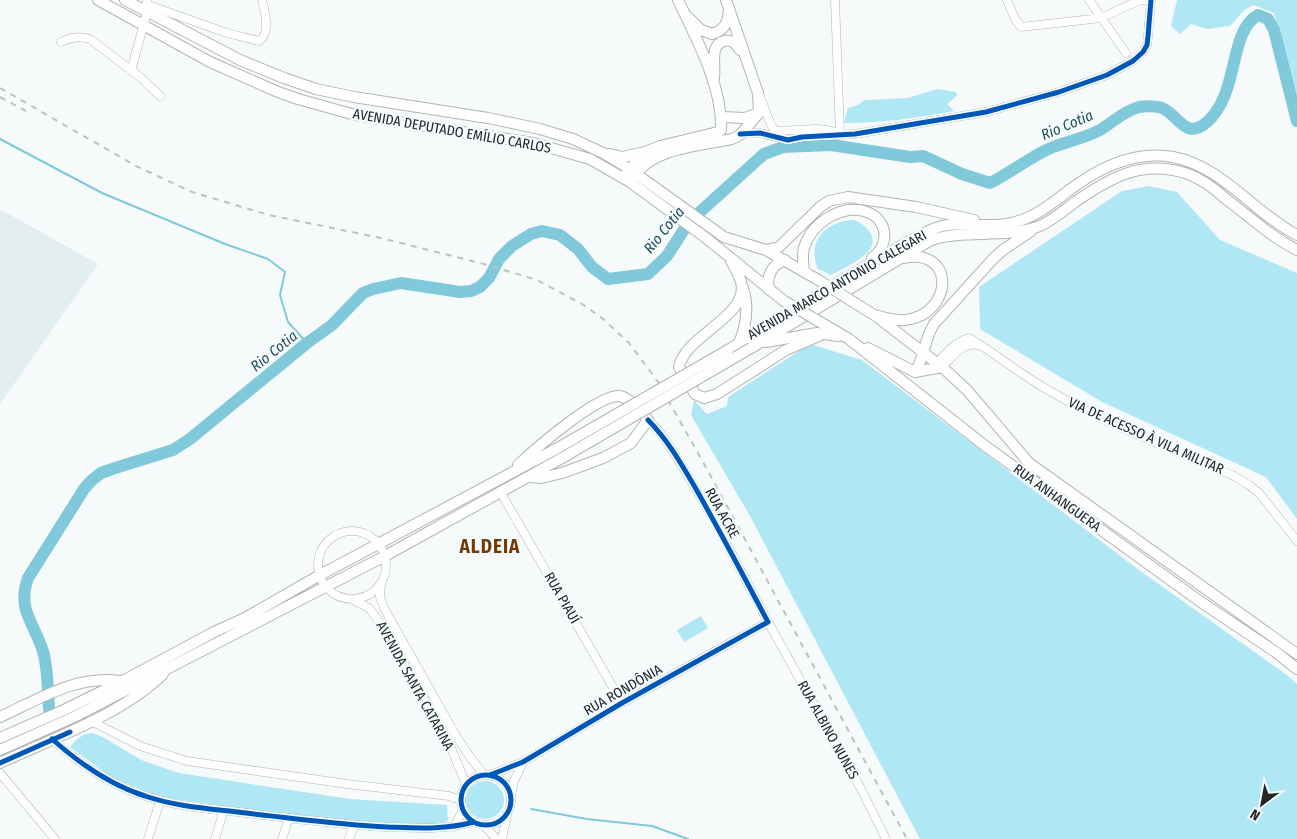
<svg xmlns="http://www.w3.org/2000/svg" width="1297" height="839" viewBox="0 0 1297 839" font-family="'Fira Sans Condensed',sans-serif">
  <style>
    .built { fill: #e2eef0 }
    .green { fill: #b0e7f5 }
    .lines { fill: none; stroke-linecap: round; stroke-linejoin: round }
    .stream { stroke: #80c9da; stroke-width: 2 }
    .river { stroke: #80c9da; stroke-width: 12 }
    .minor-casing { stroke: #b2b5b5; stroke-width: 9 }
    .major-casing { stroke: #b2b5b5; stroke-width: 12 }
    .minor { stroke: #fefefe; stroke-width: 8 }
    .major { stroke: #fefefe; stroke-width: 10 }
    .rail { stroke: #c0c0c0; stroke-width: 2; stroke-dasharray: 6 6; stroke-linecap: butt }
    .major-bridge-casing { stroke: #b2b5b5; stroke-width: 12; stroke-linecap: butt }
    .major-bridge { stroke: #fefefe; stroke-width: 10 }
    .cycleway-casing { stroke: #f4fbfd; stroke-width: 8 }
    .cycleway { stroke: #0057b8; stroke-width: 5 }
    .labels { text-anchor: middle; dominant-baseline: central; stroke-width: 5; stroke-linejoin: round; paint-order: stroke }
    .street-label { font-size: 14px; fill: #232626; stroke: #f4fbfd }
    .water-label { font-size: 15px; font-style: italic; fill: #214e58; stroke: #f4fbfd }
    .district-label { font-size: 19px; font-weight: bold; letter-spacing: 1px; fill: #733806; stroke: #f4fbfd }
  </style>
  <rect width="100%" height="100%" fill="#f6fafb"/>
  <path class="built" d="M0 209 98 264 0 404Z"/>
  <path class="green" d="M1177 0H1297V115L1274 13 1254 5 1244 10 1230 26 1207 29 1191 24 1180 34 1171 26Z
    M937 89 956 92 957 96 947 104 954 111C917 118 882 123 844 123L848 108 858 105 865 100 908 98Z
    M1149 186 1177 192 1220 240 1297 273V519L1266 477 1104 403 980 329 979 287 1122 191Z
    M854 220C861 223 864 225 869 231 885 252 845 267 831 275L818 269C806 241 826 221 854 220Z
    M810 344 862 360 1139 570 1291 678 1297 684V839H920L750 516 691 415 694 400 707 414 727 406 728 397Z
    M701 616 708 628 684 642 677 630Z
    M92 733 103 737 141 760 179 773 350 799 447 805 448 820 440 826 345 824 161 797 114 779 70 747C76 739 82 734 92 733Z
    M466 800a19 19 0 1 1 38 0a19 19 0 1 1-38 0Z"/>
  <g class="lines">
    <path class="stream" d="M0 139 102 193 225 244 268 259 285 272 280 295 288 322 307 343
      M531 809 587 819 652 826 688 839"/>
    <path class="river" d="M49 709C48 691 48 673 44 655 36 624 16 611 28 578L84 489 91 481 101 473 115 468 173 450 190 439 307 343 332 325 363 293 373 289 401 283 460 292 471 291 480 287 489 278 499 259 512 246 531 234 542 231 560 235 578 249 592 267 608 279 648 274 667 256 683 231 701 211 764 154 783 147 831 145 910 157 923 156 962 174 990 183C1012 172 1031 156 1053 147 1069 141 1085 138 1100 130 1113 122 1124 111 1139 107 1144 106 1158 106 1162 108 1179 115 1185 141 1207 122 1240 93 1228 32 1258 15L1268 19 1274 30 1297 121"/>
    <defs>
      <path id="minor" d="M835 0 840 134
        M1007 0 1015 19 1021 27 1101 18 1140 0H1146
        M1089 0 1126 53
        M148 5 227 33 259 41C271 33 265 12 262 0
        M61 42C72 37 79 36 90 39L140 77 160 96
        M131 71 147 12V0
        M759 94 771 125 774 129 778 131 816 129 828 130 838 133
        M740 134 760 133 788 140 802 137 855 134 986 112 1059 92 1107 75 1133 61 1143 52 1147 45 1148 36 1151 0
        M937 363C947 352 955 342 969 338 995 353 1017 372 1043 387 1103 423 1169 448 1234 476L1249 485 1260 494 1297 541
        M942 367C954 356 961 342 979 345
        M648 420 659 431 676 456 713 518 768 622 860 787 886 839
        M501 493 622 703
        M318 565a34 34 0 1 1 68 0a34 34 0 1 1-68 0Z
        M381 583 380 597 385 610 456 736 470 757 484 775
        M351 599 369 608 381 624 451 748 466 784
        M91 721 140 746 187 761 347 784 449 796 460 800
        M52 739C79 763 110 785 145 796 180 808 218 809 254 814 299 819 342 825 387 827 417 828 444 830 474 822
        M0 773 55 839
        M461 800a25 25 0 1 1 50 0a25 25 0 1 1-50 0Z
        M490 775 523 762 622 703 768 622
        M511 796 514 781 523 762
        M483 825 497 839
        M454 827 463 810
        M148 839 160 801
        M215 839 224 810
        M282 839 289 818
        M349 839 354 826
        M502 839 507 814"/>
      <path id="major" d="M98 0 210 62 278 92 298 99 355 115 533 143 590 159 630 182 706 238 784 301
        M125 0 240 60 284 78 316 89 354 97 488 118 540 129 573 139 603 153 625 166 724 237 766 250 820 281
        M689 18 701 30 712 34C725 30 728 23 729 9
        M714 78C716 66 709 45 724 41 732 39 736 44 740 50
        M722 117 745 118 758 113
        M610 154 623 157 645 152
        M627 173 645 152 660 146 718 132 721 130C723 87 696 38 678 0
        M632 178C654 147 698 146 732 139L740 135 759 113 758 93 726 0
        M766 250 779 247 820 207 829 201 848 197 916 207 974 220
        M731 261C735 268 739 275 741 282 750 316 685 335 679 367L695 394 704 398 717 394 786 350 819 336
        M804 271C803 263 802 256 804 248 811 224 839 205 864 211 888 218 891 244 872 258
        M769 290C766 277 771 265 785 260
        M855 303 876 316 942 367 967 390 1029 463 1297 654
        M878 316C887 318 896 321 905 320 953 315 957 247 903 258
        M820 322 849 339 984 445 1198 600 1277 653 1297 669
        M766 342 817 333 838 336
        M739 343C747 324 749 307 743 288
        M751 348 931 240C967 229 1001 239 1037 227 1051 222 1063 211 1075 202 1111 177 1143 159 1188 174 1202 179 1215 189 1226 199 1249 216 1271 237 1297 250
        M868 348 915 372C925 357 924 339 934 324L993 259 1003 250 1031 231
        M728 350C779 320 828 287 880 258 898 248 915 237 933 229 953 221 973 226 994 225 1004 225 1017 222 1027 218 1042 212 1055 201 1068 191 1098 168 1134 150 1173 157 1222 166 1254 213 1297 235
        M915 372 942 367
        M518 465C535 449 597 395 619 396 630 397 641 412 648 420L631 443 603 458 562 473 541 478 531 477
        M0 717C39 699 76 675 120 681
        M0 738 64 710 121 682 216 631 245 618 320 575 556 449
        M0 750 74 717 385 556 562 458
        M0 763C51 739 123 714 163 674"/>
    </defs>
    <use href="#minor" class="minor-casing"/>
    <use href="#major" class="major-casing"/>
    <use href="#minor" class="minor"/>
    <use href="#major" class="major"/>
    <path class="rail" d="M0 88 136 166 192 192 269 215 381 238 484 264 537 280 582 304 602 318 629 343 658 382 708 471 907 839
      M0 97 26 111"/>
    <defs>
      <path id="major-bridge" d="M820 281 855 303
        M784 301 820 322
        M556 449 728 350
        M562 458 751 348"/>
    </defs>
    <use href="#major-bridge" class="major-bridge-casing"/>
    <use href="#major-bridge" class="major-bridge"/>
    <defs>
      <path id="cycleway" d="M740 134 760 133 788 140 802 137 855 134 986 112 1059 92 1107 75 1133 61 1143 52 1147 45 1148 36 1151 0
        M52 739C79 763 110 785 145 796 180 808 218 809 254 814 299 819 342 825 387 827 417 828 444 830 474 822
        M0 763 70 732
        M461 800a25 25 0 1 1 50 0a25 25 0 1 1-50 0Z
        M490 775 523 762 622 703 768 622C744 577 721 533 696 489 682 465 668 440 648 420"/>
    </defs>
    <use href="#cycleway" class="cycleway-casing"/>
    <use href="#cycleway" class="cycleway"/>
  </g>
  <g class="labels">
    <g class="street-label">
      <text transform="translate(452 131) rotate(10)">AVENIDA DEPUTADO EMÍLIO CARLOS</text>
      <text transform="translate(837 285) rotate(-30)">AVENIDA MARCO ANTONIO CALEGARI</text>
      <text transform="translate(1146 436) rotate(24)">VIA DE ACESSO À VILA MILITAR</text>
      <text transform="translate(1057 498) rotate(36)">RUA ANHANGUERA</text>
      <text transform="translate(722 513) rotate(61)">RUA ACRE</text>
      <text transform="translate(562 598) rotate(60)">RUA PIAUÍ</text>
      <text transform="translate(415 686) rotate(61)">AVENIDA SANTA CATARINA</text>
      <text transform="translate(623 690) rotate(-30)">RUA RONDÔNIA</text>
      <text transform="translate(828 730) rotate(61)">RUA ALBINO NUNES</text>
    </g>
    <g class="water-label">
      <text transform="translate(1067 125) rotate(-23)">Rio Cotia</text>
      <text transform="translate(664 230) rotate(-51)">Rio Cotia</text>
      <text transform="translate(274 351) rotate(-39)">Rio Cotia</text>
    </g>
    <g class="district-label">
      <text x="490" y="546">ALDEIA</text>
    </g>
  </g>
  <g transform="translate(1262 804) rotate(212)" stroke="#f4fbfd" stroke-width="4" paint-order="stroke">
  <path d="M0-4L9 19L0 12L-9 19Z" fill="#232626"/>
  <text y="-8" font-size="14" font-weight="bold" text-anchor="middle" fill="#232626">N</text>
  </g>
</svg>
